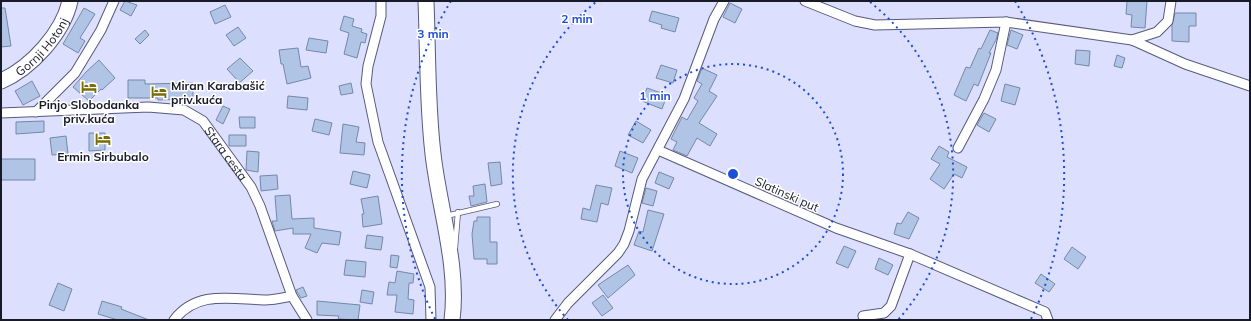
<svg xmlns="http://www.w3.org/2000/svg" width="1251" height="321" viewBox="0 0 1251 321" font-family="Mulish,sans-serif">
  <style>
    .building { fill: #b0c4e6; stroke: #7588a8 }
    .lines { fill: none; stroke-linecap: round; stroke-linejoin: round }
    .lane-casing { stroke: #57597a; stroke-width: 6 }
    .street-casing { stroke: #57597a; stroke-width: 11 }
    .primary-casing { stroke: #57597a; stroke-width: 17 }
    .lane { stroke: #fff; stroke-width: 4.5 }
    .street { stroke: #fff; stroke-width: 9 }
    .primary { stroke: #fff; stroke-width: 15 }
    .ring { fill: none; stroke: #1d4ed8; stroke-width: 2; stroke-dasharray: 2 4 }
    .labels { text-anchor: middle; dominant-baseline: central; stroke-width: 3; stroke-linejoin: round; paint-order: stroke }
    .street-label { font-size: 12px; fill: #191a28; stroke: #fff }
    .poi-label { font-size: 12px; font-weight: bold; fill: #191a28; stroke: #fff }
    .centre { fill: #1d4ed8; stroke: #fff; stroke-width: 2 }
    .ring-label { font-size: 12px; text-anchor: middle; font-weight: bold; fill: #1d4ed8; stroke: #fff; stroke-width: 3; stroke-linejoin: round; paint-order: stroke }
  </style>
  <rect width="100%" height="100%" fill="#dcdffe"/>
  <path class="building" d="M125 1 137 5 131 16 120 10Z
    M1127 1H1147L1145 28 1131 27 1132 15 1126 14Z
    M730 3 742 9 735 23 723 17Z
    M225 5 231 17 215 24 210 12Z
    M1 8H5L11 46 1 47Z
    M84 8 95 14 80 38 85 41 78 53 63 44Z
    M652 11 679 18 675 32 661 28 662 25 649 21Z
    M1175 13H1196V26H1189V42L1172 41V25Z
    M344 16 354 19 352 26 362 29 361 32 367 34 365 43 361 42 357 58 344 54 349 33 340 30Z
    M238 27 246 38 234 46 226 35Z
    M145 30 149 35 140 44 135 39Z
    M990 30 998 33 996 40 989 53H991L978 86 974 84 966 101 954 95 966 67 970 68 979 48 981 49Z
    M1011 30 1023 35 1017 49 1007 45Z
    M309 38 328 41 326 53 306 50Z
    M298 48 301 67 308 66 311 78 287 84 283 64H281L279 50Z
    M1076 50 1090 51 1089 66 1075 64Z
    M1117 55 1125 58 1122 68 1114 66Z
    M240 58 253 71 238 84V81L227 69Z
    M99 60 115 78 102 90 101 89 89 101 73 87 86 72Z
    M661 65 677 70 673 83 656 78Z
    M702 68 717 75 709 91 717 96 699 123 717 134 710 146 697 138 687 156 673 150 677 142 671 139 682 117 687 120 698 101 694 98 702 84 697 81Z
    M128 80H145V84L193 83V99L158 100V98H128Z
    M32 81 40 96 23 105 15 91Z
    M351 83 353 93 341 95 339 86Z
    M1005 84 1020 88 1015 105 1001 101Z
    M647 88 667 95 662 109 642 101Z
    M288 96 308 98 307 110 287 108Z
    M223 106 230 109 223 124 216 120Z
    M984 113 996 119 989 132 977 125Z
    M239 117H255V128H240Z
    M315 119 332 123 329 135 312 131Z
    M44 121V132L16 134V122Z
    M636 121 651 130 643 143 628 135Z
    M343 124 359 127 356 142 365 143 364 155 340 153Z
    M89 133H105V150L89 151Z
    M229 135H246V146H229Z
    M66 136 68 154 52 155 50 138Z
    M939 146 949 152 947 157 967 167 962 178 954 174 944 189 930 179 940 164 931 159Z
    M247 151 259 152 258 172 246 170Z
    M620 151 638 158 632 173 615 166Z
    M1 159H35V180H1Z
    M500 162 502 184 491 186 488 163Z
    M353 171 370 175 367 188 350 184Z
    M659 172 674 178 669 189 655 183Z
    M277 175 278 189 261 191 260 176Z
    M485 184 487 202 471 206 469 196H474L473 186Z
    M596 185 612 188 608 205 601 203 597 222 581 219 583 208 590 210Z
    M646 188 657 191 653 206 642 203Z
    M290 195 292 219 314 218V228L341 232 339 245 322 243 317 253 305 248 311 234H293V228L275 231 272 221H277L275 196Z
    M378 196 382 224 363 227 362 214H364L361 199Z
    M648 210 664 214 652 251 634 245 639 231 643 232Z
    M908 212 919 218 909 239 894 234 897 223 901 224Z
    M477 217H490V242H497V264H487V259H474L472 234 474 221H477Z
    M367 235 383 237 381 250 365 248Z
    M844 246 856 251 848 268 836 263Z
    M1072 247 1086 257 1078 269 1064 259Z
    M391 255 399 256 397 268 390 267Z
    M879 258 893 265 888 275 875 269Z
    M346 260 366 262 365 277 344 275Z
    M628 265 635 275 608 298 598 285Z
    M397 271 414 274 413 283H409L408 299 414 300 413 314 395 312 397 295H387L389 282 395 283Z
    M1041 274 1055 284 1049 292 1035 283Z
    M58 283 72 289 64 311 49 305Z
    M303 287 307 296 301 298 296 290Z
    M362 290 374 292 372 304 360 302Z
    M603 295 613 308 602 316 592 303Z
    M102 301 122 307 121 309 149 320H118L98 314Z
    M317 301 360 305 358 320 338 319 339 316 317 315Z"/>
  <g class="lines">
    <defs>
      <path id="lane" d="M446 216 497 204
        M455 248 458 212"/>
      <g id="street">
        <path d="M381 1V16L368 66 366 84 378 142 430 287 431 320"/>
        <path d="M805 1 855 21 875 25 1006 22 1132 40 1185 64 1250 86"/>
        <path d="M1132 40 1157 32 1168 21 1171 1"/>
        <path d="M36 112 75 73 101 30 114 1"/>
        <path id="s1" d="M1 113 148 107 184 110 203 121 251 187 260 206 292 296 307 320"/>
        <path d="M958 148 984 99 996 70 1006 22"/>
        <path d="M658 150 836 228 910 254 1045 312 1048 320"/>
        <path d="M863 316 884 313 891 306 910 254"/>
        <path d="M174 320C197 290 231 299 264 300 273 300 282 298 292 296"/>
        <path d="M555 320 568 303 618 253 624 244 629 231 642 179 684 99 714 19 724 1"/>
      </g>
      <g id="primary">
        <path d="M426 1C428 52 427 103 433 154 439 208 459 265 452 320"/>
        <path id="s2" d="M1 81C31 68 63 33 70 1"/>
      </g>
    </defs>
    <use href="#lane" class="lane-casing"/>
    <use href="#street" class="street-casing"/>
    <use href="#primary" class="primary-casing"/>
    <use href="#lane" class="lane"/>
    <use href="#street" class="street"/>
    <use href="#primary" class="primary"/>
  </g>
  <g class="ring">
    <circle cx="733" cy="174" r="110"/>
    <path d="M568 320A220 220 0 0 1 596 2M870 2A220 220 0 0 1 898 320"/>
    <path d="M435 319A331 331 0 0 1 451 1M1015 1A331 331 0 0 1 1031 319"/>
  </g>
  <defs>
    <symbol id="hotel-bare" viewBox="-9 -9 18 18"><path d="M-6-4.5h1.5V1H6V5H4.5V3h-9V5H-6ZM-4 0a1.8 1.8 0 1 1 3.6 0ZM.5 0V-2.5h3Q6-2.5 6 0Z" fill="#796c06" stroke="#fff" stroke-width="2.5" paint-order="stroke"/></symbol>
  </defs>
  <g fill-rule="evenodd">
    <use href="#hotel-bare" x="78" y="76" width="22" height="22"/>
    <use href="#hotel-bare" x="148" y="81" width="22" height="22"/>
    <use href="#hotel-bare" x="92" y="128" width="22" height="22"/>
  </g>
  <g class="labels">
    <g class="street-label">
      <text stroke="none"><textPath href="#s2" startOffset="54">Gornji Hotonj</textPath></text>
      <text stroke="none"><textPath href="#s1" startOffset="245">Stara cesta</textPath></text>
      <text transform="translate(787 194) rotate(24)">Slatinski put</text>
    </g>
    <g class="poi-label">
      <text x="171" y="85" text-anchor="start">Miran Karabašić<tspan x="171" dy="14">priv.kuća</tspan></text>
      <text x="89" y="104">Pinjo Slobodanka<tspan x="89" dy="14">priv.kuća</tspan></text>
      <text x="103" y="156">Ermin Sirbubalo</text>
    </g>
  </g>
  <circle cx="733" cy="174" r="6" class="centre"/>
  <g class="ring-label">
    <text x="577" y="23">2 min</text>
    <text x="433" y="38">3 min</text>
    <text x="655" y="100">1 min</text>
  </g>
  <rect width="1251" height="321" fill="none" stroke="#191a28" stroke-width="4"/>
</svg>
